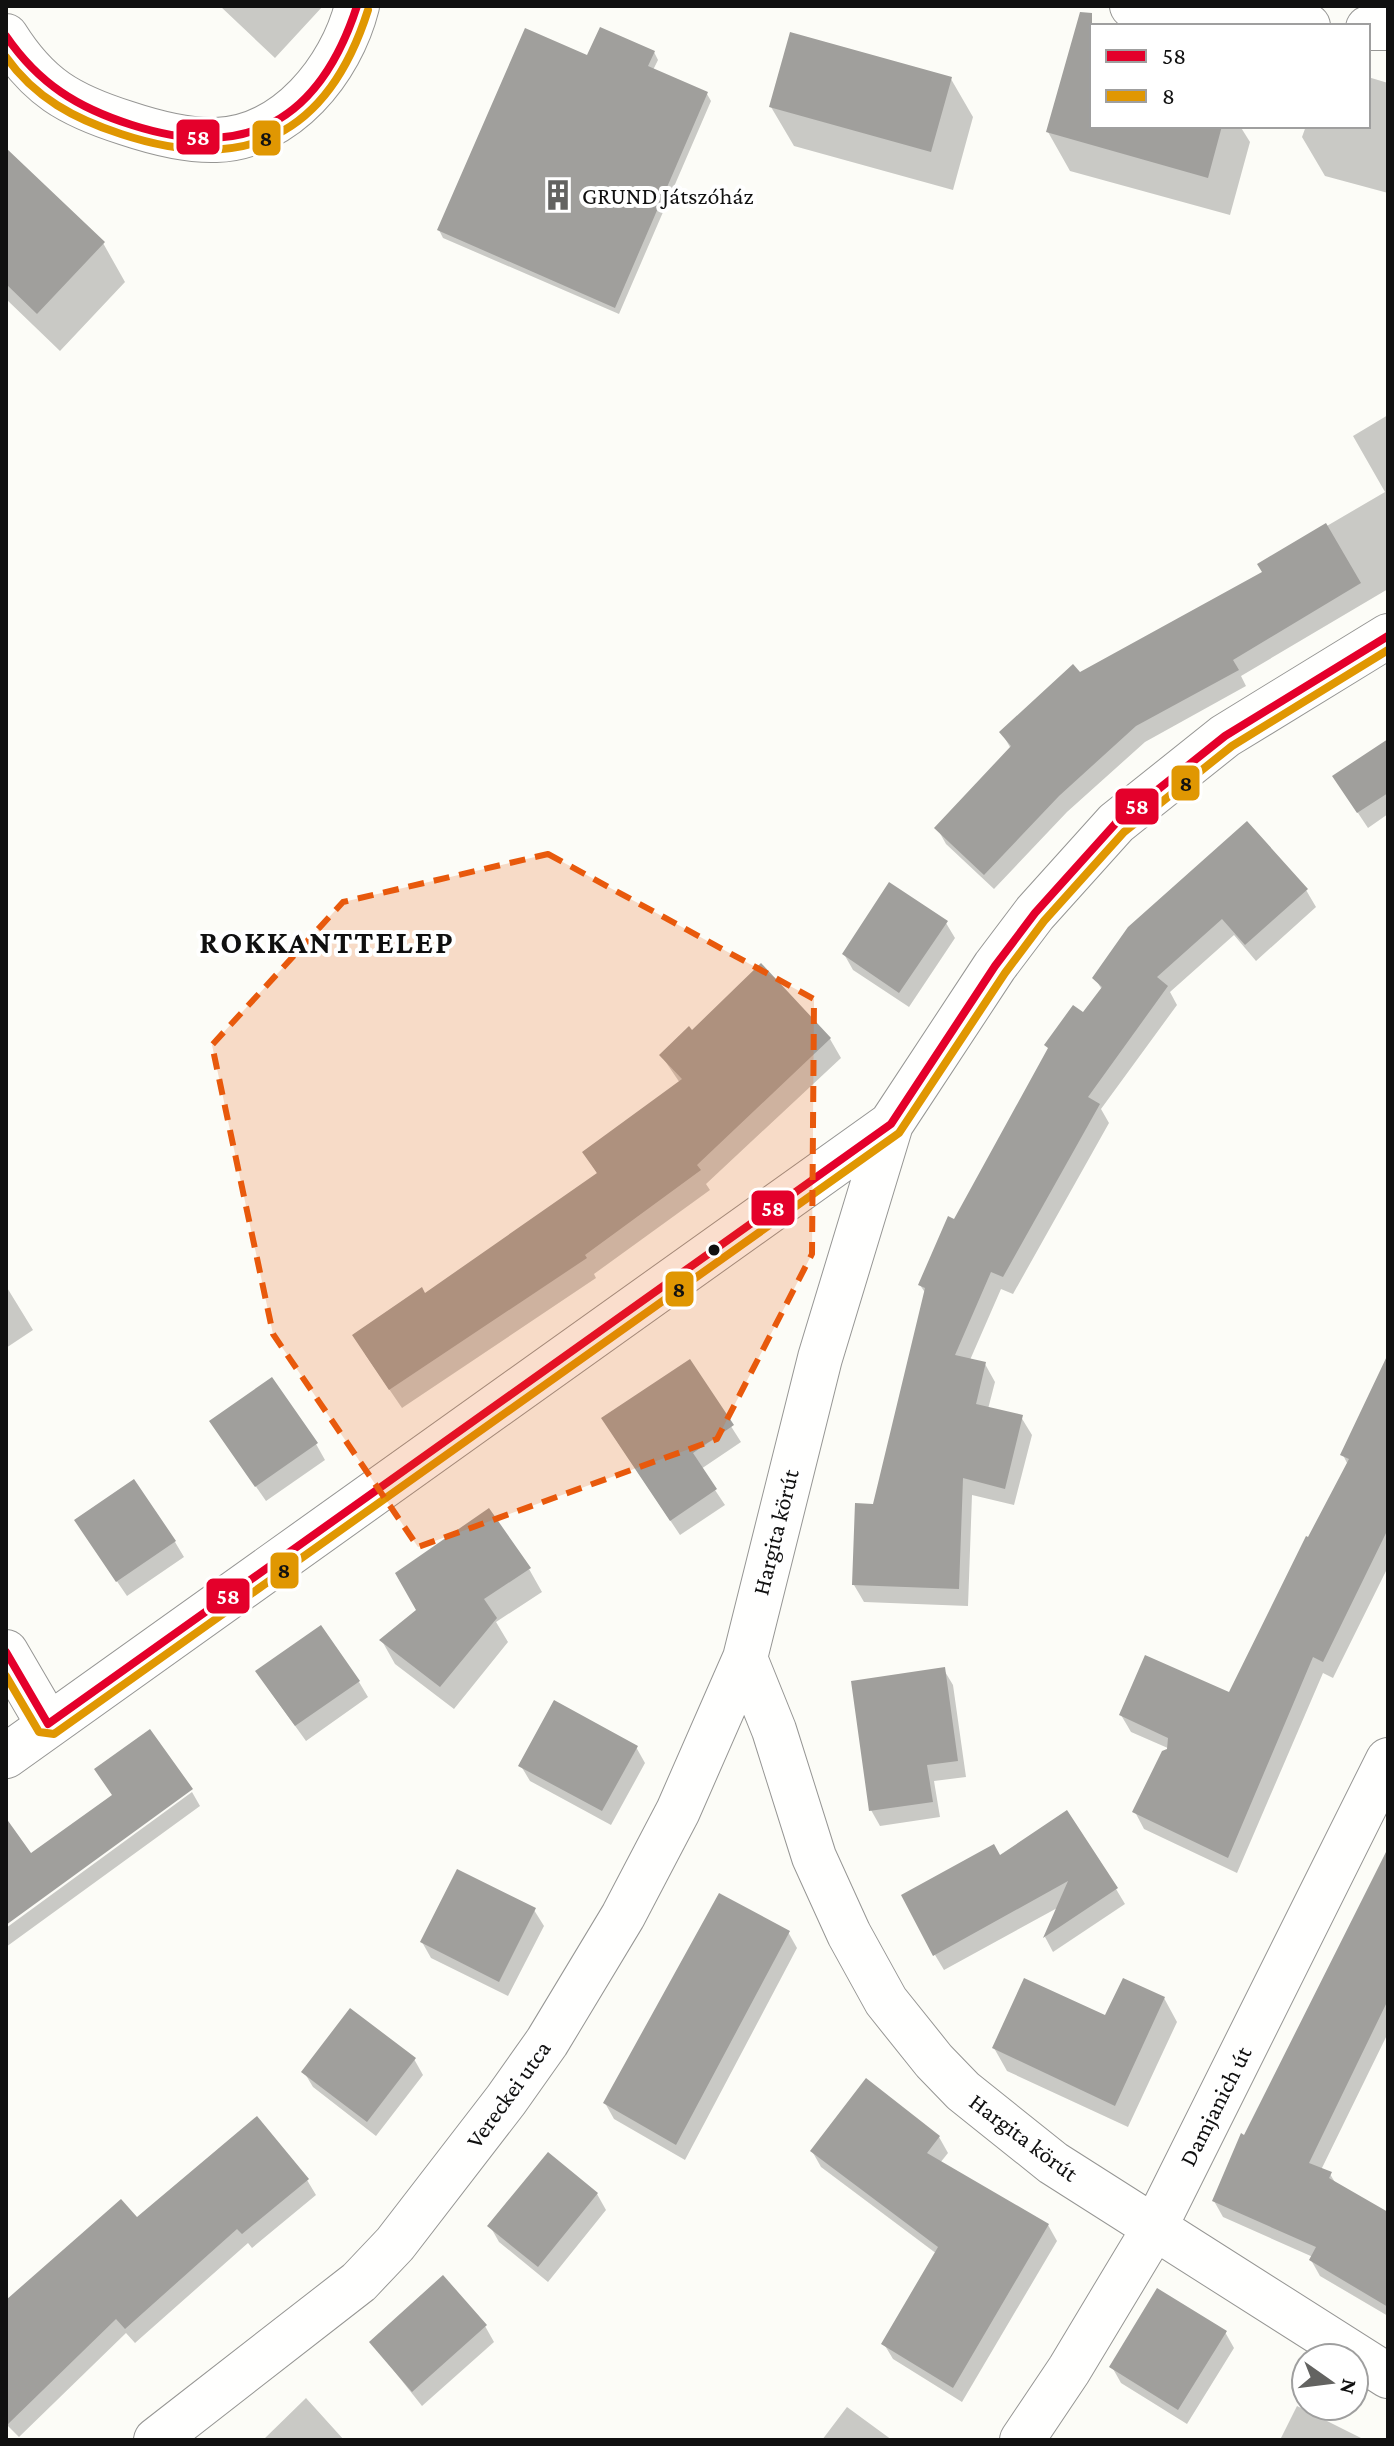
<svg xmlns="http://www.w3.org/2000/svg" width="1394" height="2446" viewBox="0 0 1394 2446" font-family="'Crimson Pro',serif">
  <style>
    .shadow { fill: #0003 }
    .building { fill: #a09f9c }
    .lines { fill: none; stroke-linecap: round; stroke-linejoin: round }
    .minor-casing { stroke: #969694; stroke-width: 46 }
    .minor { stroke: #fffffe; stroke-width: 44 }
    .bus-1-casing { stroke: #fff; stroke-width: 14 }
    .bus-2-casing { stroke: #fff; stroke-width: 14 }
    .bus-1 { stroke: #e4002b; stroke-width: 8 }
    .bus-2 { stroke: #e09702; stroke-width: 8 }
    .marked { fill: #e8590c; fill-opacity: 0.2; stroke: #e8590c; stroke-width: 6; stroke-dasharray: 16 10; stroke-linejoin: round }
    .bus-dot { fill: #101010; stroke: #fff; stroke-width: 3 }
    .labels { text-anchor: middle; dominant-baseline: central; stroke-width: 8; stroke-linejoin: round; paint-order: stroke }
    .poi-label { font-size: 24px; fill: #101010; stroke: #fff; text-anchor: start }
    .street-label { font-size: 24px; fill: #101010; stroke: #fff }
    .district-label { font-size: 32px; font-weight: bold; letter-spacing: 2px; fill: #101010; stroke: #fff }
    .line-badge { stroke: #fff; stroke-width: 3 }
    .badge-label { font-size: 22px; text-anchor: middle; font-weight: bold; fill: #fff }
    .pale-badge-label { font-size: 22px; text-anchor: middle; font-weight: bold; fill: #111 }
  </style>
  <rect width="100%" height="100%" fill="#fcfcf7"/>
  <path class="shadow" d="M220 6H323L275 58Z
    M654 52 658 60 653 70 707 94 711 101 619 314 443 238 439 230 588 58Z
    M1092 66V126H1240L1250 142 1230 215 1070 171 1048 132Z
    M1368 77 1388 83V193L1325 176 1302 137 1306 126H1368Z
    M951 79 973 117 953 190 794 146 771 107Z
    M6 151 103 243 125 282 60 351 6 299Z
    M1388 415V589L1241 676 1246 686 1145 742 1067 812 994 889 946 844 937 828 1011 749 1002 733 1264 573 1260 565 1385 492 1353 436Z
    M1388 741V814L1368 828 1344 792Z
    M1306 890 1316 907 1256 961 1234 935 1170 992 1177 1005 1101 1109 1109 1123 1013 1294 1001 1289 970 1360 985 1364 995 1382 988 1409 1021 1417 1032 1435 1014 1505 972 1495 968 1606 864 1602 854 1585 926 1294 920 1285 954 1221 1083 1014 1102 990 1095 978 1129 929Z
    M946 923 955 938 909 1007 853 970 844 954Z
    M761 966 830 1039 841 1058 706 1184 710 1190 594 1274 596 1278 402 1408 365 1354 425 1295 598 1175 585 1153 680 1083 661 1055 692 1033Z
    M6 1286 33 1330 6 1348Z
    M690 1362 741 1442 701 1469 725 1505 680 1535 613 1435Z
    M1388 1365V1567L1333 1678 1323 1673 1237 1873 1144 1829 1135 1812 1170 1749 1131 1732 1121 1715 1229 1695 1348 1465 1343 1455Z
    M211 1422 316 1444 325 1460 266 1501Z
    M86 1536 175 1542 184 1557 127 1596Z
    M529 1569 542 1592 496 1622 508 1642 454 1709 395 1664 382 1641Z
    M944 1670 953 1685 966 1777 934 1781 940 1817 880 1826 871 1810Z
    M359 1682 368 1697 306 1741 267 1687Z
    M636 1747 645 1763 611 1825 530 1781 521 1766Z
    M192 1792 200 1806 6 1947V1928Z
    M1388 1853V2033L1321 2170 1330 2174 1336 2184 1388 2214V2316L1320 2276 1311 2260 1313 2257 1223 2217 1214 2201Z
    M1000 1858 1116 1889 1125 1904 1053 1952 1045 1937 1059 1907 944 1970 935 1955Z
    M534 1910 544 1926 508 1996 431 1958 422 1942Z
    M788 1932 797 1948 685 2160 614 2119 605 2103Z
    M1164 1998 1177 2022 1128 2127 1007 2071 994 2048Z
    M414 2059 423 2075 376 2136 313 2087 304 2072Z
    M939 2137 948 2153 940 2163 1048 2225 1057 2241 962 2402 893 2359 884 2344 937 2254 821 2167 812 2151Z
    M548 2155 597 2194 606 2210 548 2282 499 2242 490 2226Z
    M307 2180 316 2195 252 2248 248 2243 135 2343 126 2333 19 2437 6 2424V2302L136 2220Z
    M485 2326 494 2342 422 2406 371 2342Z
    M1225 2332 1234 2348 1187 2424 1121 2383 1112 2367Z
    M306 2398 344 2440H263Z
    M1297 2406 1365 2440H1280Z
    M847 2407 892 2440H822Z"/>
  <path class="building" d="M1080 12 1092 13V126H1222L1208 178 1046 132Z
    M600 27 655 51 648 66 708 92 615 308 437 230 525 28 587 55Z
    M790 32 952 77 931 152 769 107Z
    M6 148 105 242 37 314 6 284Z
    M1326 523 1361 583 1233 660 1239 670 1136 726 1059 796 984 875 934 828 1011 746 999 732 1073 664 1080 672 1262 572 1257 564Z
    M1388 739V793L1357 813 1332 776Z
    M1247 821 1308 889 1245 945 1222 919 1157 977 1168 986 1088 1097 1100 1104 1003 1277 991 1272 955 1355 986 1362 976 1404 1023 1415 1005 1489 963 1478 959 1589 852 1585 855 1503 873 1504 925 1288 918 1285 948 1216 954 1219 1048 1048 1044 1045 1073 1005 1083 1012 1102 987 1092 978 1128 927Z
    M889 882 948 921 899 993 842 954Z
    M761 963 831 1038 697 1165 701 1170 585 1255 587 1258 389 1390 352 1335 422 1287 425 1293 597 1173 582 1152 682 1079 659 1055 689 1026 692 1030Z
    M1388 1354V1529L1323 1662 1313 1657 1228 1858 1132 1812 1162 1751 1167 1749 1168 1738 1119 1715 1145 1655 1229 1692 1306 1536 1308 1537 1349 1459 1340 1455Z
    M690 1359 734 1425 693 1453 717 1489 670 1521 601 1418Z
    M272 1377 318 1443 255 1487 209 1421Z
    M134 1479 176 1541 116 1582 74 1520Z
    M489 1508 531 1568 484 1599 497 1618 440 1687 379 1640 416 1610 395 1573Z
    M321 1625 360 1681 295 1726 255 1671Z
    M945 1667 958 1761 927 1765 933 1802 869 1811 851 1681Z
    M554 1700 638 1746 602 1811 518 1766Z
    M150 1729 193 1789 6 1925V1818L31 1853 112 1795 94 1769Z
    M1067 1810 1118 1888 1043 1938 1068 1881 933 1956 901 1895 994 1844 1000 1855Z
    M1388 1848V2000L1309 2163 1332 2172 1329 2178 1388 2212V2307L1309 2260 1316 2247 1212 2201 1241 2133 1244 2135Z
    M457 1869 536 1908 499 1982 420 1942Z
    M719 1893 790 1931 676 2145 603 2103Z
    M1024 1978 1105 2015 1123 1978 1165 1997 1115 2106 992 2048Z
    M350 2008 416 2058 367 2122 301 2072Z
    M866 2078 940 2136 927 2153 1049 2224 953 2388 881 2344 938 2247 810 2151Z
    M257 2116 309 2179 242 2234 237 2229 125 2329 116 2319 6 2426V2300L121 2199 137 2217Z
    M548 2152 598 2193 538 2267 487 2226Z
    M443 2275 487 2325 412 2392 369 2342Z
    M1157 2288 1227 2331 1178 2410 1109 2367Z"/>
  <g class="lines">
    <defs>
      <path id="minor" d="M1132 6 1308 26
        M1368 28H1388
        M6 36C38 87 69 105 126 123 153 132 187 141 216 140 286 138 341 70 357 6
        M1388 636 1225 736 1116 823 1035 913 995 966 891 1124 820 1358 745 1658 774 1730 814 1857 849 1934 886 2001 934 2061 963 2091 1053 2163 1388 2376
        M6 1652 48 1724
        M6 1756 891 1124
        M156 2440 359 2282 395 2244 506 2100 547 2042 623 1916 678 1811 745 1658
        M1022 2440 1069 2370 1155 2227 1388 1760"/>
    </defs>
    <use href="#minor" class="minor-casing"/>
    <use href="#minor" class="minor"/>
    <defs>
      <path id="bus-1" d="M6 36C39 84 78 108 132 125 247 162 320 120 357 6
        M6 1652 48 1724 891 1124 995 966 1035 913 1116 823 1225 736 1388 636"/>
      <path id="bus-2" d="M6 57C35 98 75 119 121 134 245 175 328 136 368 10
        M6 1676 39 1732 54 1734 899 1133 1005 973 1044 921 1124 832 1232 746 1388 650"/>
    </defs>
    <use href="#bus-1" class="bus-1-casing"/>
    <use href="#bus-2" class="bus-2-casing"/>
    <use href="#bus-1" class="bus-1"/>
    <use href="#bus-2" class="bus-2"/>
  </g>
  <path class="marked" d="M548 854 814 999 812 1254 717 1439 418 1547 273 1334 212 1045 343 902Z"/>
  <defs>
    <symbol id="building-bare" viewBox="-9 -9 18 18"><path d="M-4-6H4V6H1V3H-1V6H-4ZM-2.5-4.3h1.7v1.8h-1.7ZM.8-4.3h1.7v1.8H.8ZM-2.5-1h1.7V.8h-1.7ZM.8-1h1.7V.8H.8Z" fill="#636361" stroke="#fff" stroke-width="2.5" paint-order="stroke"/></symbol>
  </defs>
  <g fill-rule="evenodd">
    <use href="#building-bare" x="536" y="173" width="44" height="44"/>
  </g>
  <circle class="bus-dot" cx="714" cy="1250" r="7"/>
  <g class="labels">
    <g class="poi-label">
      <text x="582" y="195">GRUND Játszóház</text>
    </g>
    <g class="street-label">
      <text transform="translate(775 1532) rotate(-76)">Hargita körút</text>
      <text transform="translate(508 2094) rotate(-54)">Vereckei utca</text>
      <text transform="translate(1215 2106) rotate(-63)">Damjanich út</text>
      <text transform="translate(1024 2137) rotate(37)">Hargita körút</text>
    </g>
    <g class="district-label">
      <text x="327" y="942">ROKKANTTELEP</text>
    </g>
  </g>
  <g class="line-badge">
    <rect x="175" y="118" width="46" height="38" rx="8" fill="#e4002b"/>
    <rect x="251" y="119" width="31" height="38" rx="8" fill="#e09702"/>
    <rect x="1170" y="764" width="31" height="38" rx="8" fill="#e09702"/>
    <rect x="1114" y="787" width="46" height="39" rx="8" fill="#e4002b"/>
    <rect x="750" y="1189" width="46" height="38" rx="8" fill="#e4002b"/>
    <rect x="664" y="1270" width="31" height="38" rx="8" fill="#e09702"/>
    <rect x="269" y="1551" width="31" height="39" rx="8" fill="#e09702"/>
    <rect x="205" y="1577" width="46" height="38" rx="8" fill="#e4002b"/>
  </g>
  <g class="badge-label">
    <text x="198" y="145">58</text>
    <text x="1137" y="814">58</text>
    <text x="773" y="1216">58</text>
    <text x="228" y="1604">58</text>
  </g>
  <g class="pale-badge-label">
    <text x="266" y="146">8</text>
    <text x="1186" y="791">8</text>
    <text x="679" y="1297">8</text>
    <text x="284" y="1578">8</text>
  </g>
  <rect width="1394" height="2446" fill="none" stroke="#101010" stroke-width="16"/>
  <rect x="1090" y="24" width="280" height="104" fill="#ffffff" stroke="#9f9f9f" stroke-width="2"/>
  <rect x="1106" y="50" width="40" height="12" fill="#e4002b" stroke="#9f9f9f" stroke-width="2"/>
  <text x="1162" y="64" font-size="24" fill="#101010">58</text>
  <rect x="1106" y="90" width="40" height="12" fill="#e09702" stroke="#9f9f9f" stroke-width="2"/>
  <text x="1162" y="104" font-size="24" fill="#101010">8</text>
  <g transform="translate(1330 2382) rotate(104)"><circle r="38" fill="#ffffff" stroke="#9f9f9f" stroke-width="2"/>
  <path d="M0-6L14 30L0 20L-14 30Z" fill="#636361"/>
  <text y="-12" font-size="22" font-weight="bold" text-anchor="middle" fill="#101010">N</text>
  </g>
</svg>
